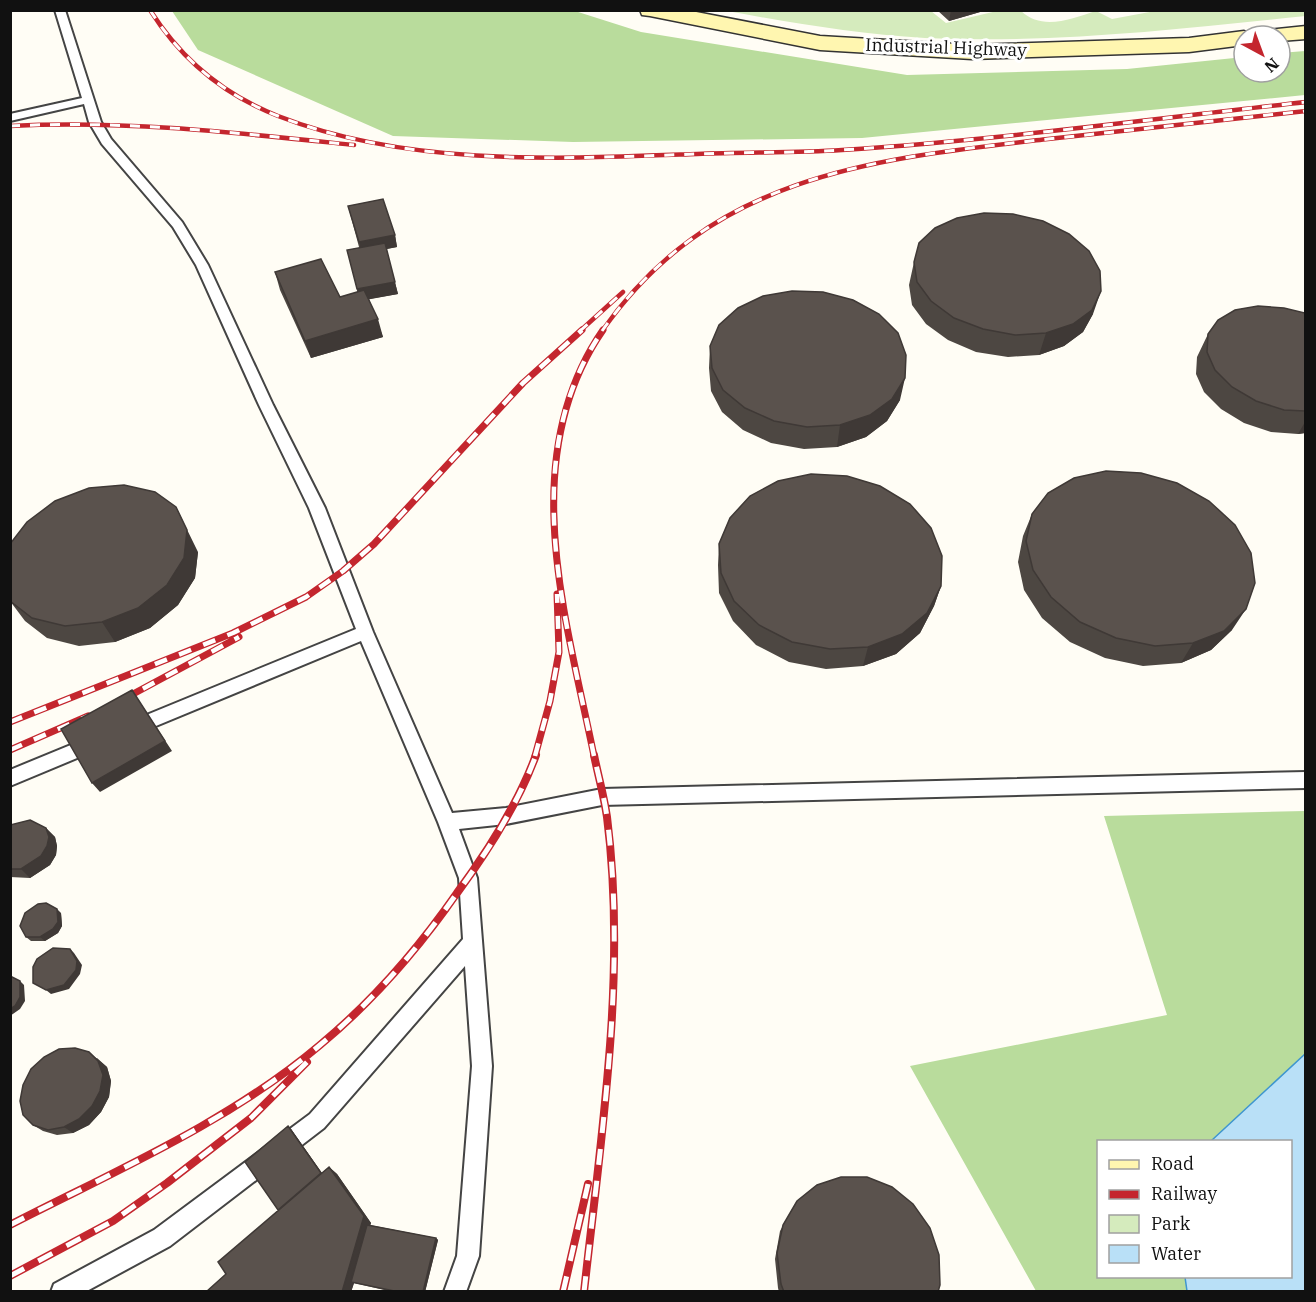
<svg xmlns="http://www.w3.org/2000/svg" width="1316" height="1302" viewBox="0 0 1316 1302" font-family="'IBM Plex Serif',serif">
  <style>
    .green { fill: #d5ebbd }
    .forest { fill: #b9dc9c; fill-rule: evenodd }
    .water { fill: #b9e0f7; stroke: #3f96cf; stroke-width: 1.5 }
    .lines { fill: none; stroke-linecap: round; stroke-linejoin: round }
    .lane-casing { stroke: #444; stroke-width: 4 }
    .secondary-casing { stroke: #333; stroke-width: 3 }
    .lane { fill: #fff; fill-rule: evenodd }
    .secondary { fill: #fff6b0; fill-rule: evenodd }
    .rail-far2-casing { stroke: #c4262e; stroke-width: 4.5 }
    .rail-far1-casing { stroke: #c4262e; stroke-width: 7 }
    .rail-casing { stroke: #c4262e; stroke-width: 8 }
    .rail-far2 { stroke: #fff; stroke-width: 3; stroke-dasharray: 10; stroke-linecap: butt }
    .rail-far1 { stroke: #fff; stroke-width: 4.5; stroke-dasharray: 13; stroke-linecap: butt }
    .rail { stroke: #fff; stroke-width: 5; stroke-dasharray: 16; stroke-linecap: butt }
    .wall { fill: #4d4742 }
    .shaded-wall { fill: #3f3936 }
    .building { fill: #5a524d; stroke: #3f3936; stroke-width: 1.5 }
    .labels { text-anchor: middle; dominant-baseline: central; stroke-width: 6; stroke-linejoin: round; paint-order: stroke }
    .far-street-label { font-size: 18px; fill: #111; stroke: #fff }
  </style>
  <rect width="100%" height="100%" fill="#fffdf5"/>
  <path class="green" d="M997 11H1021C1042 31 1071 19 1096 11L1112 19 1155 11 1305 10 1306 16C1180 29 1052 44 925 38 858 34 792 23 727 11H931L946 23Z"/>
  <path class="forest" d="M172 11H575L641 32 907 75 1127 69 1244 57V72H1280V53L1305 51V95L862 138 573 142 393 136 198 50Z
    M1305 811V1291H1036L910 1066 1167 1015 1104 816ZM1098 1142H1290V1276H1098Z"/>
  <path class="water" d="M1305 1054V1291H1187L1185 1277 1290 1276V1142L1211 1141Z"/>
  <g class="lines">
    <defs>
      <path id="lane" d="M55 10H65L101 122 111 139 182 222 208 265 273 405 325 508 373 632 452 813 506 808 602 789 1306 772V788L602 805 506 824 459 829 477 878 492 1066 479 1256 466 1292H444L457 1256 472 1066 465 966 324 1128 170 1246 85 1292H51L54 1284 154 1230 310 1114 463 939 459 878 438 822 361 641 139 733 133 735 127 733 124 728 127 723 356 629 309 508 259 405 196 265 173 227 102 144 89 122 84 104 10 121V114L82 98Z
        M95 735 101 738 104 743 101 748 10 786V770Z"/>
      <path id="secondary" d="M640 10H686L820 36 972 45 1189 38 1244 31 1254 36H1244V45L1189 52 972 59 820 50 650 16 642 15Z
        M1306 26V39L1280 41V36H1255L1258 31Z"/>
    </defs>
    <use href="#lane" class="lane-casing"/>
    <use href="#secondary" class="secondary-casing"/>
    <use href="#lane" class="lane"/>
    <use href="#secondary" class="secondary"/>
    <defs>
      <path id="rail-far2" d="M150 10C181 59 224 95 278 116 409 167 560 159 697 154 745 152 794 153 842 150 997 140 1152 119 1306 102
        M10 126C126 120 239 133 354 145
        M580 331 623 292
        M602 331C712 174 873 159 1048 139 1134 130 1220 120 1306 111"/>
      <path id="rail-far1" d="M120 701 239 637
        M10 722 233 633 306 597 343 571 374 544 523 383 582 330
        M10 750 88 716
        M535 756 550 701 559 652 557 594
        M594 756C566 618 515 457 603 330"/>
      <path id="rail" d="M10 1225C115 1171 229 1122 320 1045 373 1001 418 949 457 893 488 851 518 804 536 755
        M10 1276 113 1221 167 1183 251 1118 307 1062
        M563 1292 588 1184
        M584 1292C601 1136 627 974 607 817 604 796 598 775 594 755"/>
    </defs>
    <use href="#rail-far2" class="rail-far2-casing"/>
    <use href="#rail-far1" class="rail-far1-casing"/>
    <use href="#rail" class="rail-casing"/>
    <use href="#rail-far2" class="rail-far2"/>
    <use href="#rail-far1" class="rail-far1"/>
    <use href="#rail" class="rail"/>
  </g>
  <path class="wall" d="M937 10H987L949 21Z
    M348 206 395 235 397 247 386 249 398 294 369 299 383 337 311 358 280 290 275 272 340 297 357 292 359 247Z
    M914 262 1093 314 1083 332 1064 346 1039 355 1008 357 976 352 948 340 926 324 912 305 909 285Z
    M1305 313V433L1298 434 1271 432 1244 423 1221 409 1204 392 1196 374 1197 357 1208 334Z
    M710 346 900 400 887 421 866 437 837 447 804 449 771 443 743 430 722 412 711 391 709 368Z
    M1032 514 1232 630 1211 650 1181 663 1143 666 1105 658 1070 642 1042 618 1024 590 1018 562 1023 536Z
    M719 544 941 586 934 606 920 633 896 654 863 666 826 669 789 662 756 645 733 621 719 593 718 565Z
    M198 552 195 578 178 605 150 628 115 642 79 646 47 638 25 621 10 601Z
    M10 825 46 828 55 837 57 846 56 855 50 865 30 878 10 877Z
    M61 913 62 926 58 933 45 941H31L26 937Z
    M97 1058 107 1067 111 1081 109 1097 101 1112 89 1125 73 1133 57 1135 43 1131 33 1125Z
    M291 1129 322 1173 329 1167 337 1174 371 1223 370 1225 436 1238 438 1240 425 1292H393L354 1283 351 1292H206L226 1274 278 1210Z
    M797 1201 938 1292H779L778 1288 775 1259 780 1231Z"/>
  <path class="shaded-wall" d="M951 10H987L949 21Z
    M395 235 397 247 362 254 359 242Z
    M395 282 398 294 360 301 357 289Z
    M1101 291 1093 314 1083 332 1064 346 1039 355 1046 333Z
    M378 319 383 337 311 358 305 341Z
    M905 378 900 400 887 421 866 437 837 447 840 425Z
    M1305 422V433L1298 434Z
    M176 507 198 552 195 578 178 605 150 628 115 642 102 622Z
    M941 586 934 606 920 633 896 654 863 666 868 647Z
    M1246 609 1232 630 1211 650 1181 663 1193 643Z
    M132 690 172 751 100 792 92 783Z
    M46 828 55 837 57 846 56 855 50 865 30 878 21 869Z
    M57 909 61 913 62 926 58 933 45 941 40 937Z
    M70 949 74 953 82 965 80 974 69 989 51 994 46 990Z
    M20 981 24 985 25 1001 20 1009 10 1016V1009Z
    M89 1052 107 1067 111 1081 109 1097 101 1112 89 1125 73 1133 64 1127Z
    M288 1126 291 1129 328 1182 285 1218Z
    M329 1167 337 1174 371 1223 354 1282H351L354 1283 351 1292H342Z
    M436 1238 438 1240 425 1292H423Z"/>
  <path class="building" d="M383 199 395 235 359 242 348 206Z
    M984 213 1013 214 1043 221 1069 234 1089 251 1100 271 1101 291 1092 310 1073 324 1046 333 1015 335 983 329 954 318 931 301 917 282 914 262 919 243 935 228 957 218Z
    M385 243 395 282 357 289 347 250Z
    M321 259 340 297 364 290 378 319 305 341 275 272Z
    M792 291 823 292 853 300 879 314 898 333 906 355 905 378 892 399 870 415 840 425 807 427 774 421 745 408 723 390 712 368 710 346 719 325 738 308 763 296Z
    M1258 306 1284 308 1305 313V411L1284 410 1256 401 1232 387 1215 370 1207 352 1208 334 1218 320 1235 310Z
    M1106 471 1141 473 1177 483 1209 501 1235 525 1251 553 1255 583 1246 609 1224 631 1193 643 1155 646 1116 638 1080 622 1051 597 1033 570 1026 541 1032 514 1048 493 1074 478Z
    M811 474 847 476 880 486 910 504 931 528 942 556 941 586 927 613 902 634 868 647 830 649 792 642 759 625 734 601 721 573 719 544 730 518 750 496 778 481Z
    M124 485 155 492 176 507 187 530 184 558 167 585 138 608 102 622 65 626 32 618 10 601V544L27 522 55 501 89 488Z
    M132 690 165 741 92 783 61 729Z
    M30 820 46 828 49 837 47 846 41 856 21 869H10V825Z
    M46 903 57 909 58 922 53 929 40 937H26L20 926 25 913 38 904Z
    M53 948 70 949 77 961 76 970 64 985 46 990 33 983V967L37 959Z
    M10 976 20 981V997L15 1006 10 1009Z
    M75 1048 89 1052 98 1061 103 1075 100 1091 92 1106 79 1119 64 1127 48 1130 33 1125 23 1115 20 1101 23 1085 31 1069 44 1057 59 1049Z
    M288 1126 321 1173 278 1210 245 1162Z
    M329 1167 364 1216 342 1292H206L226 1274 218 1262Z
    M841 1177H867L892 1187 913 1204 930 1228 939 1255 940 1285 938 1292H784L781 1284 777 1253 783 1225 797 1201 817 1185Z
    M367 1225 436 1238 423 1292H399L351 1282Z"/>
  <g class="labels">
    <g class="far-street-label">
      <text transform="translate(946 47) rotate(2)">Industrial Highway</text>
    </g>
  </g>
  <rect width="1316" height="1302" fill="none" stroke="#111111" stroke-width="24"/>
  <rect x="1097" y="1140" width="195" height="138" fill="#ffffff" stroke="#a0a0a0" stroke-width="1.5"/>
  <rect x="1109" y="1160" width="30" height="9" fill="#fff6b0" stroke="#a0a0a0" stroke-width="1.5"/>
  <text x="1151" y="1170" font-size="18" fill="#111111">Road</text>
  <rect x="1109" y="1190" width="30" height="9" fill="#c4262e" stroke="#a0a0a0" stroke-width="1.5"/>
  <text x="1151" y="1200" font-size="18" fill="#111111">Railway</text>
  <rect x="1109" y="1215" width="30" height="18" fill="#d5ebbd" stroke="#a0a0a0" stroke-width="1.5"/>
  <text x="1151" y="1230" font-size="18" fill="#111111">Park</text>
  <rect x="1109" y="1245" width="30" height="18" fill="#b9e0f7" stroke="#a0a0a0" stroke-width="1.5"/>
  <text x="1151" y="1260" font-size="18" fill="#111111">Water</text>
  <g transform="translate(1262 54) rotate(139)"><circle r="28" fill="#ffffff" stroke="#a0a0a0" stroke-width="1.5"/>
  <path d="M0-4.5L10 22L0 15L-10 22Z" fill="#c4262e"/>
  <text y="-9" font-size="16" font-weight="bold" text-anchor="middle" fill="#111111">N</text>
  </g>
</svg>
